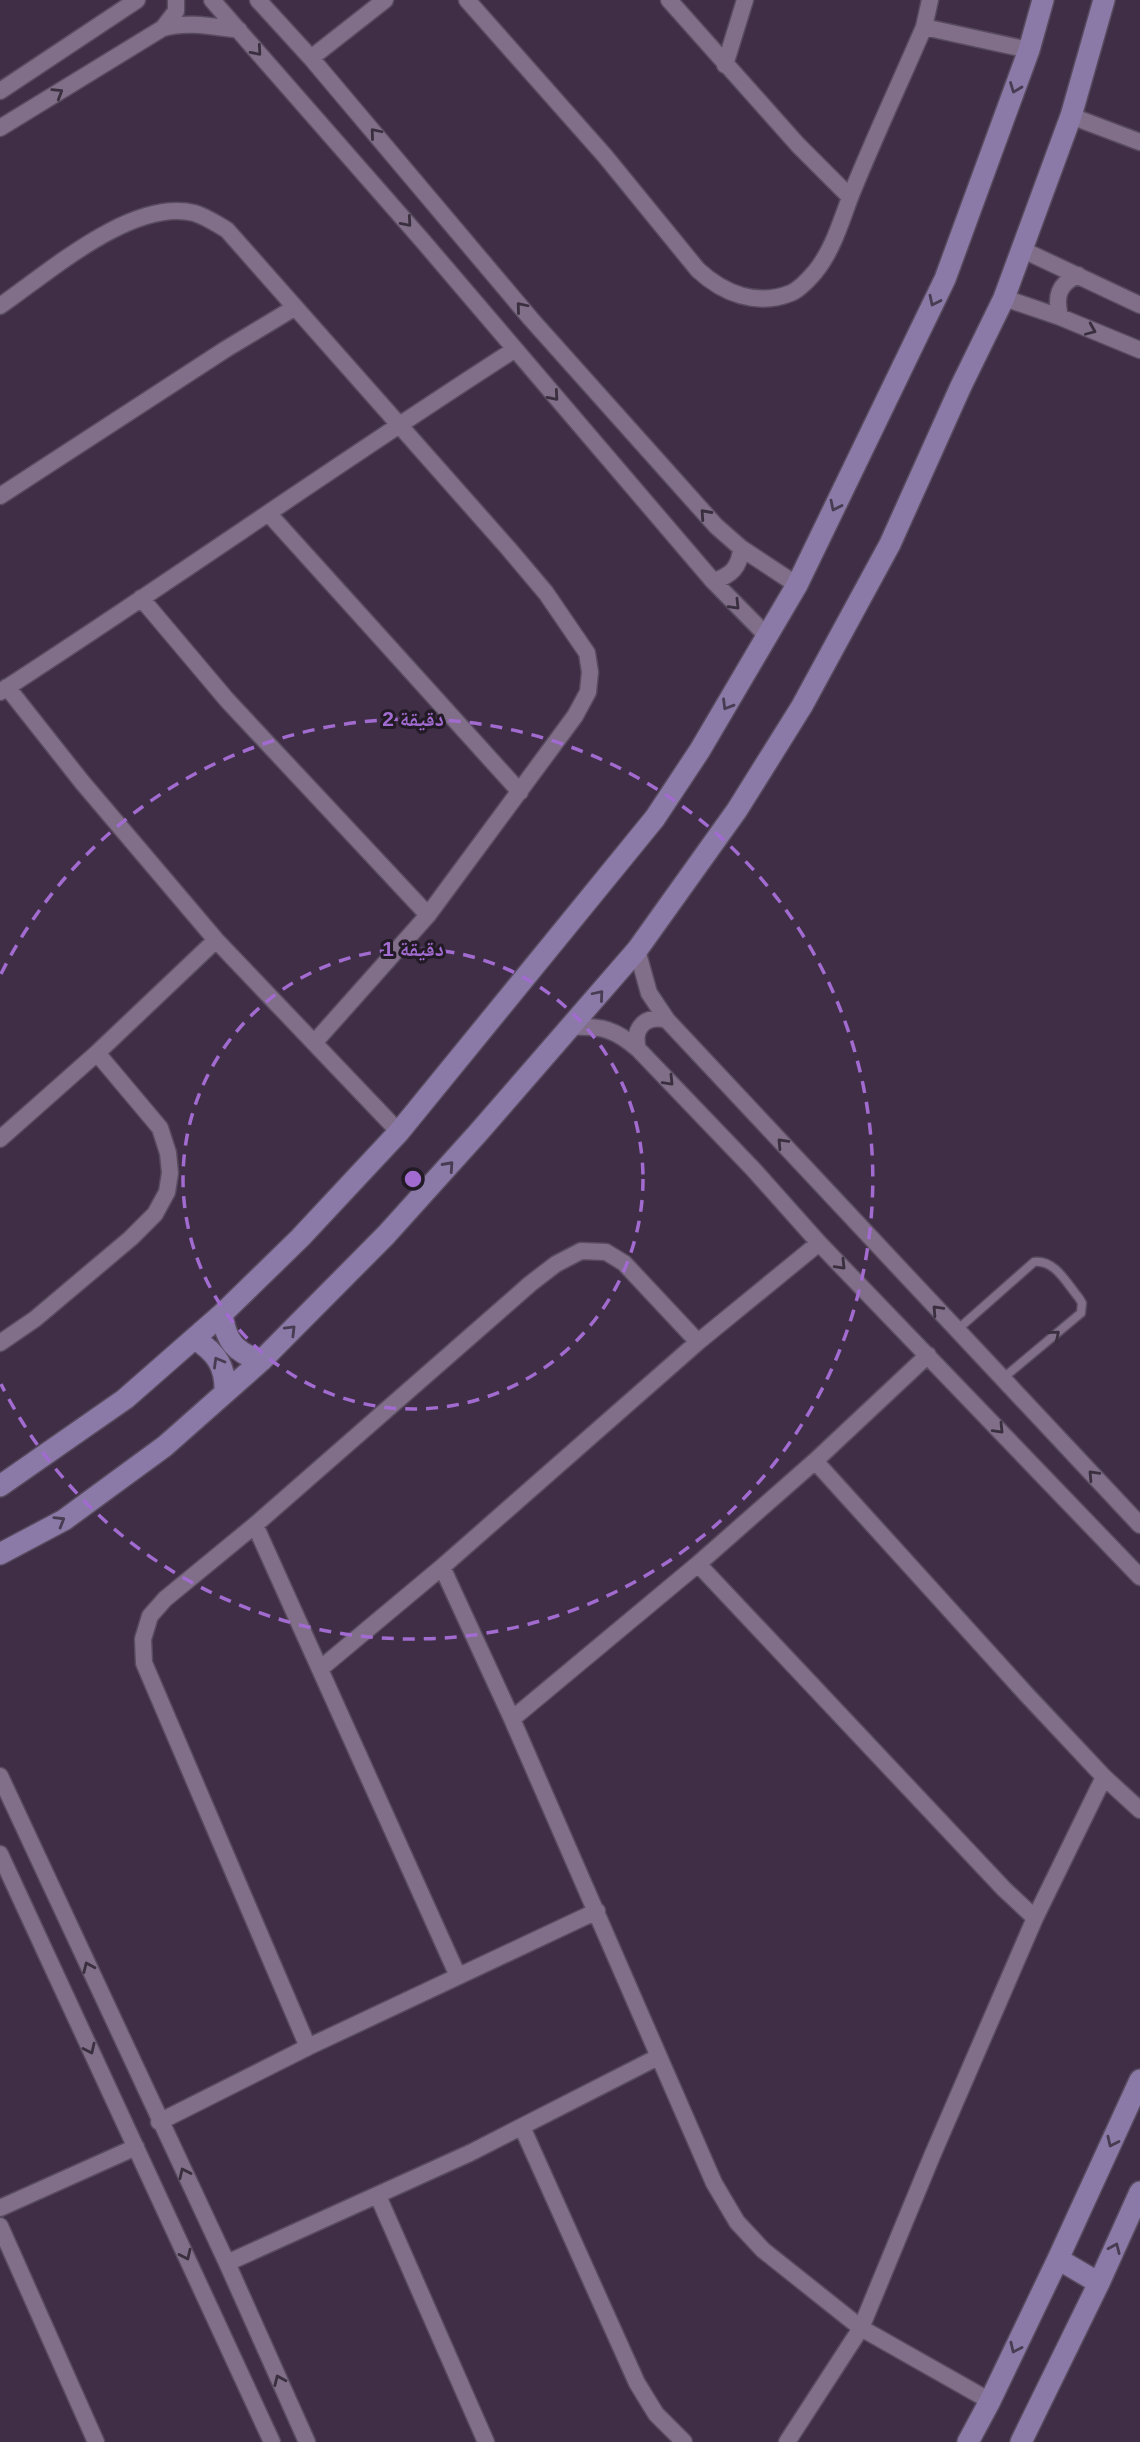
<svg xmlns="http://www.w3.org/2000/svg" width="1140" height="2442" viewBox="0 0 1140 2442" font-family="Arial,'Noto Naskh Arabic',sans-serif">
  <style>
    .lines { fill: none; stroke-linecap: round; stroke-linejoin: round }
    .lane-casing { stroke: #594b5f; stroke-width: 11 }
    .street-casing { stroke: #594b5f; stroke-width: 19 }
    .secondary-casing { stroke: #594b5f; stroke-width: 24 }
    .lane { stroke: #816e89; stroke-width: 8 }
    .street { stroke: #816e89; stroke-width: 16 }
    .secondary { stroke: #8b7aa7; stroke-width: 21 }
    .oneway { stroke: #3a2f3e }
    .oneway2 { stroke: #473c52 }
    .ring { fill: none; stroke: #a26bd0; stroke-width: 3.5; stroke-dasharray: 12 9 }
    .centre { fill: #a26bd0; stroke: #221a25; stroke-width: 3.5 }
    .ring-label { font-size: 21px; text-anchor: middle; font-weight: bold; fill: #a26bd0; stroke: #221a25; stroke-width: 6; stroke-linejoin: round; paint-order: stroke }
  </style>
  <rect width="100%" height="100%" fill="#3f2e46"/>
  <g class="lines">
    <defs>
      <path id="lane" d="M957 1330 1034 1262C1055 1259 1067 1284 1079 1298L1082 1303 1081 1313 1002 1379"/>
      <path id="street" d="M212 0 422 240 713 581 768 637
        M258 0 311 58 531 319 716 526 741 548 797 585
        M467 0 605 156 698 270C723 293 756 307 791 293 798 290 809 279 815 272 833 250 841 221 851 195 874 138 900 83 924 27L930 0
        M669 0 798 145 850 197
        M924 27 1029 50
        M163 28 176 11V0
        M311 58 385 0
        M725 65 745 0
        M0 91 137 0
        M1071 116 1140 142
        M0 128 163 28C188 21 214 27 239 30
        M1023 250 1140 305
        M1004 298 1060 317 1140 350
        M0 306C48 273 132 198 194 213 205 216 217 224 227 230L508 548 546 593 587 653 590 672 588 692 575 716 428 915 314 1043
        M1060 317C1055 297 1058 284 1078 275
        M0 496 226 349 294 308
        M269 514 520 792
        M713 581C731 576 740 567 741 548
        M141 598 227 700 428 915
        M7 687 82 782 216 940 399 1132
        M0 692C173 580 341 461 514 350
        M637 950 649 993 667 1020 1140 1525
        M572 1027C602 1026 615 1029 638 1049L753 1169 819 1243 1140 1577
        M638 1049C632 1028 646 1014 667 1020
        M0 1139 97 1053 216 940
        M0 1343 35 1319 131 1238 155 1214 167 1192 170 1173 168 1153 160 1128 97 1053
        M815 1461 1027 1695 1104 1777 1140 1810
        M255 1525 458 1976
        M698 1564 1004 1889 1035 1918
        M442 1567 512 1719 714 2183 737 2222 763 2250 861 2328 990 2401
        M320 1669 442 1567 698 1342 819 1243
        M512 1719 698 1564 815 1461 928 1355
        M0 1776 227 2263 307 2442
        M0 1854 272 2442
        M308 2047 144 1663 143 1639 150 1616 165 1599 255 1525 530 1284 556 1264 581 1251 606 1252 624 1263 698 1342
        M159 2122 308 2047 597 1911
        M522 2127 637 2383 656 2414 684 2442
        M378 2196 486 2442
        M0 2208 136 2147
        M0 2226 96 2442
        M227 2263 470 2153 658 2057
        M787 2442 861 2328 932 2156 1035 1918 1104 1777"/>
      <path id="secondary" d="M222 1314C226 1342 235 1352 261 1361
        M195 1339C217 1353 226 1367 225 1393
        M0 1486 125 1399 222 1314 300 1238 399 1132 655 818 700 750 797 585 945 279 1029 50 1043 0
        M0 1554 64 1520 165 1446 261 1361 386 1235 478 1133 637 950 737 810 802 706 890 544 961 386 1004 298 1071 116 1104 0
        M1058 2259 1099 2283
        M968 2442 990 2401 1058 2259 1140 2080
        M1021 2442 1099 2283 1140 2192"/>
    </defs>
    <use href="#lane" class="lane-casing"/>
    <use href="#street" class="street-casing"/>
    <use href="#secondary" class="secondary-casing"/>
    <use href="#lane" class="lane"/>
    <use href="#street" class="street"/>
    <use href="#secondary" class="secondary"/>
  </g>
  <defs><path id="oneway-chevron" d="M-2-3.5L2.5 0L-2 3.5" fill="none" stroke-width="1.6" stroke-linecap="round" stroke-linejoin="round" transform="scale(1.75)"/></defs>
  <g class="oneway">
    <use href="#oneway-chevron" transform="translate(257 51) rotate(49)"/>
    <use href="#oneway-chevron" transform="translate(58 93) rotate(-32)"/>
    <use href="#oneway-chevron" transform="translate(375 133) rotate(-130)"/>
    <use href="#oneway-chevron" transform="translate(407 222) rotate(49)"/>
    <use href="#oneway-chevron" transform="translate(521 307) rotate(-130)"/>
    <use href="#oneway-chevron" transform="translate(1091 330) rotate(23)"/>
    <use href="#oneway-chevron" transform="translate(554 396) rotate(49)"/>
    <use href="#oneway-chevron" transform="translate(705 514) rotate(-132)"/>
    <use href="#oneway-chevron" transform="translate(735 605) rotate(46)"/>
    <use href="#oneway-chevron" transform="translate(669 1081) rotate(46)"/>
    <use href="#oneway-chevron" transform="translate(782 1143) rotate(-133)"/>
    <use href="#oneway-chevron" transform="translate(841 1265) rotate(46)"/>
    <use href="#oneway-chevron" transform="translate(937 1310) rotate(-133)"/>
    <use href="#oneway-chevron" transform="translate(1055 1335) rotate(-40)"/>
    <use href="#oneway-chevron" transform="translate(999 1429) rotate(46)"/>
    <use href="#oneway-chevron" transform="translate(1093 1475) rotate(-133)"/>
    <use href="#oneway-chevron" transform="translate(88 1967) rotate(-114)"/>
    <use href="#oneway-chevron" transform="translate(90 2049) rotate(65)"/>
    <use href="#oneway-chevron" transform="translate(184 2173) rotate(-115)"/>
    <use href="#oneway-chevron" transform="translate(186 2255) rotate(65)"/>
    <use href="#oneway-chevron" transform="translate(279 2380) rotate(-114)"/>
  </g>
  <g class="oneway2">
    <use href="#oneway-chevron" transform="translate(1015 88) rotate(111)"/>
    <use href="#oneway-chevron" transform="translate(934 301) rotate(116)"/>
    <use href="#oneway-chevron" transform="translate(835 506) rotate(116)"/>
    <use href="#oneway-chevron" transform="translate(727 705) rotate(121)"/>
    <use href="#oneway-chevron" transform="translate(599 995) rotate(-50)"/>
    <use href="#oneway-chevron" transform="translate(449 1166) rotate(-48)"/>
    <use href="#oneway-chevron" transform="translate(291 1330) rotate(-45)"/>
    <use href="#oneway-chevron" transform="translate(218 1362) rotate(-120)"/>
    <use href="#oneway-chevron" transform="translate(60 1521) rotate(-31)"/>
    <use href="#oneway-chevron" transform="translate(1112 2142) rotate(115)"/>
    <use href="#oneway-chevron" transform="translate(1115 2248) rotate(-66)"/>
    <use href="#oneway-chevron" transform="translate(1015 2348) rotate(115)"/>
  </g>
  <g class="ring">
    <circle cx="413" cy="1179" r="230"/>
    <path d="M1 974A460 460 0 1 1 1 1384"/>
  </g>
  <circle cx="413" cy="1179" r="10" class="centre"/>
  <g class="ring-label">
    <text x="413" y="726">2 دقيقة</text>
    <text x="413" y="956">1 دقيقة</text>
  </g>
</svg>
